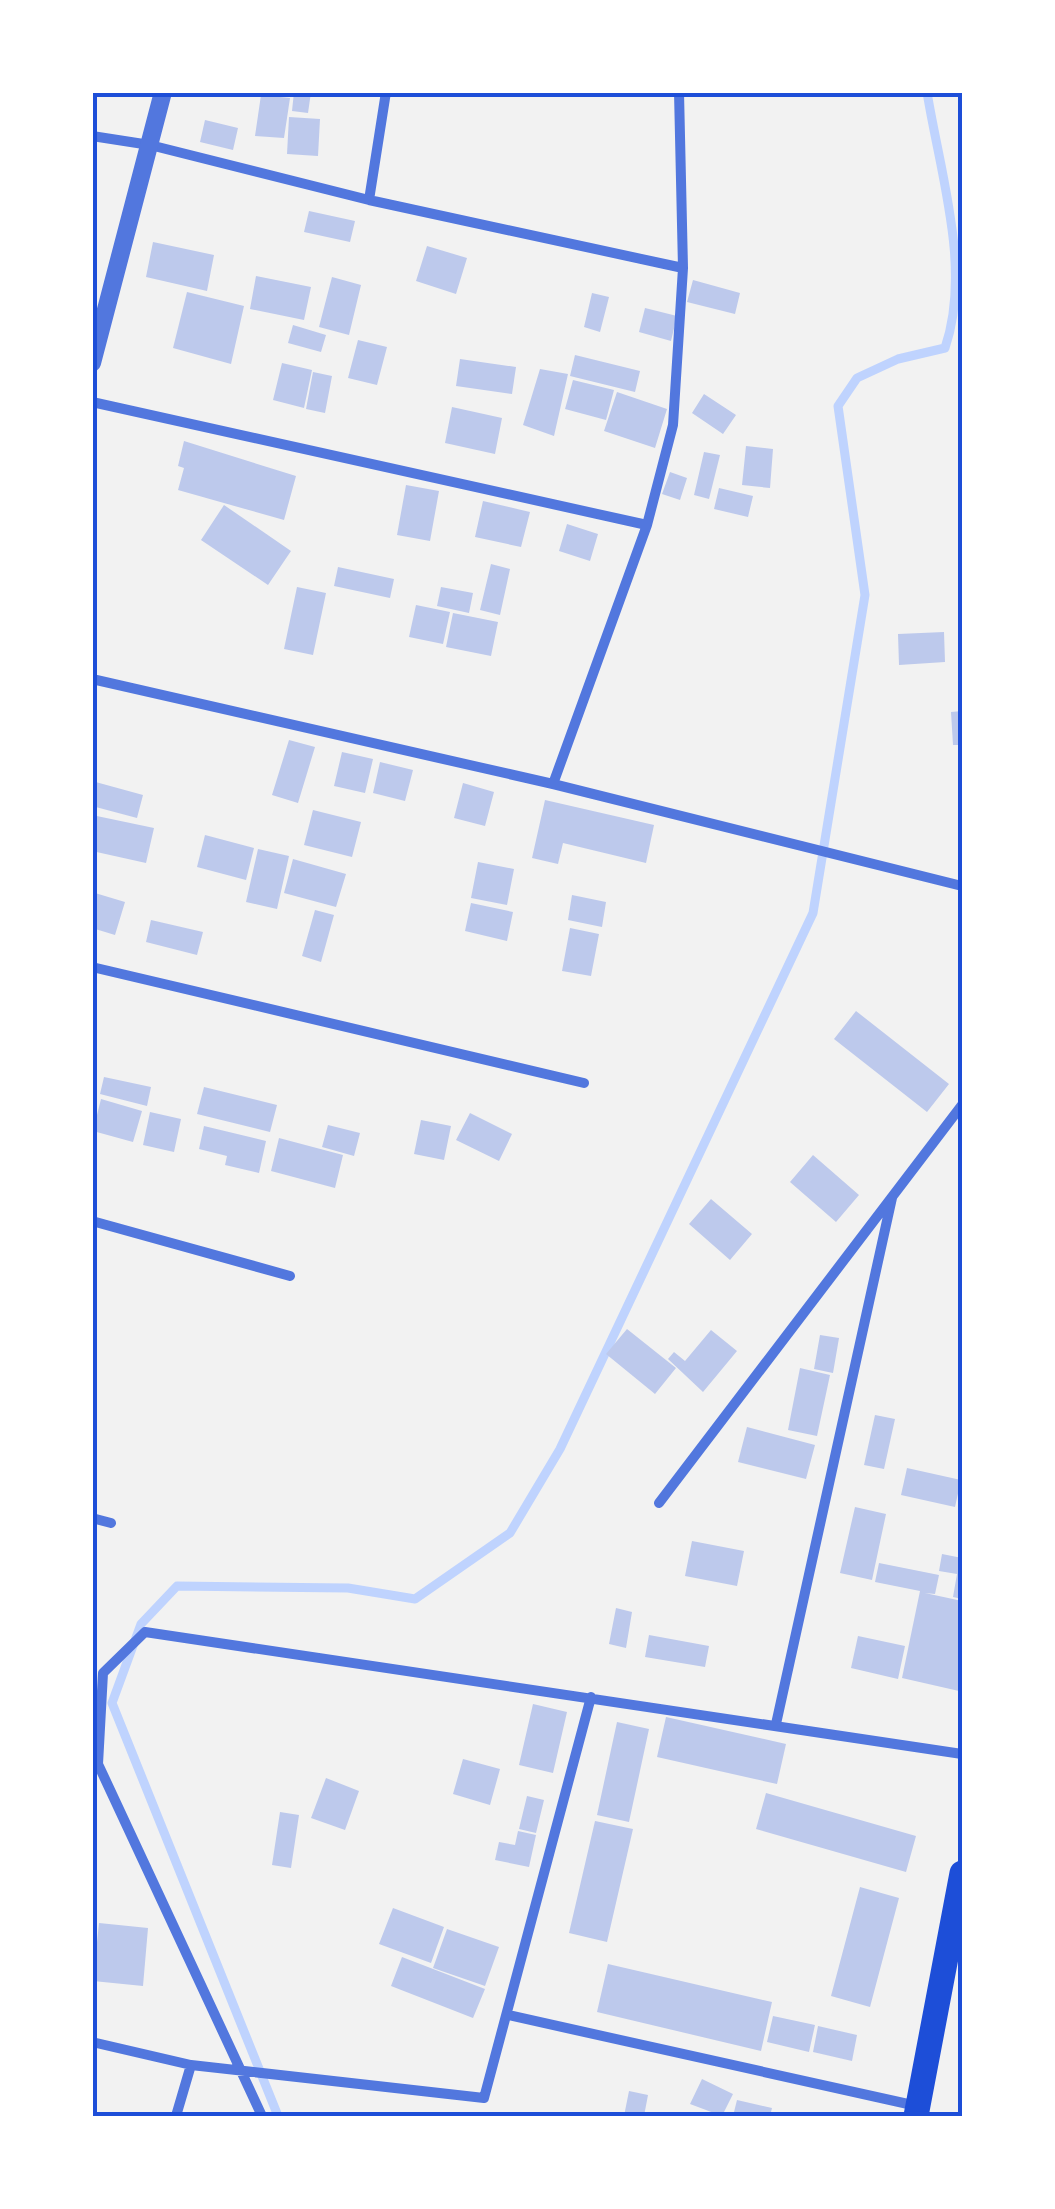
<svg xmlns="http://www.w3.org/2000/svg" width="1055" height="2209" viewBox="0 0 1055 2209" font-family="Figtree,sans-serif">
  <style>
    .lines { fill: none; stroke-linecap: round; stroke-linejoin: round }
    .stream { stroke: #bfd3fe; stroke-width: 9 }
    .building { fill: #bdc9ec }
    .minor { stroke: #5277de; stroke-width: 10 }
    .tertiary { stroke: #5277de; stroke-width: 18 }
    .primary { stroke: #1d4ed8; stroke-width: 25 }
    .neatline { fill: none; stroke: #1d4ed8; stroke-width: 4 }
  </style>
  <rect width="100%" height="100%" fill="#f2f2f2"/>
  <g class="lines">
    <path class="stream" d="M278 2116 112 1703 141 1624 177 1586 348 1588 415 1599 510 1533 560 1449 813 913 865 595 838 406 857 378 898 359 945 348C972 269 940 173 927 92"/>
  </g>
  <path class="building" d="M294 92H311L308 113 292 111Z
    M261 95 290 98 284 138 255 136Z
    M289 117 320 119 318 156 287 154Z
    M205 120 238 128 233 150 200 142Z
    M309 211 355 221 350 242 304 232Z
    M153 242 214 255 207 291 146 277Z
    M427 246 467 258 456 294 416 281Z
    M256 276 311 287 304 320 250 309Z
    M332 277 361 285 349 335 319 327Z
    M693 280 740 293 735 314 687 302Z
    M187 292 244 306 231 364 173 348Z
    M592 293 609 297 600 332 584 327Z
    M645 308 677 316 671 341 639 332Z
    M293 325 326 335 321 352 288 343Z
    M358 340 387 347 377 385 348 378Z
    M575 355 640 371 635 392 570 376Z
    M460 359 516 367 512 394 456 386Z
    M282 363 312 370 304 408 273 400Z
    M540 369 568 374 554 436 523 425Z
    M313 372 332 376 325 413 306 409Z
    M573 380 614 390 606 420 565 409Z
    M617 392 667 409 655 448 604 431Z
    M704 394 736 415 723 434 692 413Z
    M452 407 502 418 495 454 445 443Z
    M184 441 296 476 284 520 178 490 184 468 178 466Z
    M746 446 773 449 770 488 742 485Z
    M704 452 720 455 709 499 694 495Z
    M670 472 687 478 680 500 662 494Z
    M406 485 439 491 430 541 397 535Z
    M719 488 753 496 748 517 714 509Z
    M483 501 530 512 521 547 475 537Z
    M224 505 291 551 268 585 201 540Z
    M567 524 598 534 590 561 559 551Z
    M491 564 510 569 500 615 480 610Z
    M338 567 394 579 390 598 334 586Z
    M297 587 326 593 313 655 284 649Z
    M441 587 473 593 469 613 437 606Z
    M416 605 450 612 443 644 409 637Z
    M453 613 498 622 491 656 446 647Z
    M944 632 945 662 899 665 898 634Z
    M962 711V745H953L951 712Z
    M289 740 315 747 298 803 272 795Z
    M342 752 373 759 365 793 334 786Z
    M380 762 413 770 405 801 373 793Z
    M92 781 143 795 137 818 92 806Z
    M463 783 494 792 485 826 454 818Z
    M545 800 654 825 646 863 563 843 558 864 532 858Z
    M313 810 361 822 352 857 304 845Z
    M92 815 154 828 146 863 92 851Z
    M205 835 254 848 246 880 197 867Z
    M258 849 289 856 277 909 246 902Z
    M293 859 346 874 336 907 284 893Z
    M478 862 514 869 507 905 471 898Z
    M95 893 125 902 115 935 92 928Z
    M572 895 606 902 602 927 568 920Z
    M471 903 513 912 507 941 465 931Z
    M315 910 334 915 321 962 302 956Z
    M151 920 203 932 197 955 146 942Z
    M570 928 599 934 591 976 562 971Z
    M856 1011 949 1084 927 1112 834 1039Z
    M104 1077 151 1087 147 1106 100 1094Z
    M204 1087 277 1105 270 1132 197 1114Z
    M101 1099 142 1111 133 1142 93 1131Z
    M150 1112 181 1119 174 1152 143 1145Z
    M470 1113 512 1134 499 1161 456 1140Z
    M421 1120 451 1126 444 1160 414 1154Z
    M328 1125 360 1133 354 1156 322 1147Z
    M204 1126 266 1141 259 1173 225 1165 227 1156 199 1149Z
    M279 1138 343 1155 335 1188 271 1171Z
    M813 1155 859 1195 836 1222 790 1182Z
    M711 1199 752 1234 730 1260 689 1224Z
    M627 1329 676 1368 655 1394 606 1354Z
    M711 1330 737 1351 703 1392 668 1359 674 1352 685 1361Z
    M820 1335 839 1338 833 1373 814 1369Z
    M800 1368 830 1375 817 1436 788 1430Z
    M875 1415 895 1419 884 1469 864 1465Z
    M747 1427 815 1445 806 1479 738 1462Z
    M907 1468 961 1480 955 1507 901 1495Z
    M855 1507 886 1514 872 1580 840 1573Z
    M692 1541 744 1551 737 1586 685 1576Z
    M942 1554 962 1558V1599L953 1597 957 1574 939 1571Z
    M879 1563 939 1575 935 1594 925 1593 962 1601 959 1691 902 1678 920 1591 875 1582Z
    M616 1608 632 1612 626 1648 609 1644Z
    M649 1635 709 1646 705 1667 645 1657Z
    M858 1636 905 1646 898 1679 851 1668Z
    M533 1704 567 1712 553 1773 519 1765Z
    M666 1717 786 1744 777 1784 657 1757Z
    M617 1722 649 1729 629 1822 597 1815Z
    M463 1759 500 1769 490 1805 453 1794Z
    M326 1778 359 1791 345 1830 311 1818Z
    M766 1793 916 1836 906 1872 756 1829Z
    M527 1796 544 1800 536 1833 519 1829Z
    M280 1812 299 1815 291 1868 272 1865Z
    M595 1821 633 1829 607 1942 569 1933Z
    M518 1831 536 1835 529 1867 495 1860 499 1842 515 1845Z
    M860 1887 899 1898 870 2007 831 1996Z
    M393 1908 444 1927 431 1963 379 1944Z
    M99 1923 148 1928 143 1986 93 1981Z
    M447 1929 499 1947 485 1986 433 1968Z
    M402 1957 485 1989 473 2018 391 1986Z
    M608 1964 772 2002 761 2051 597 2012Z
    M773 2016 815 2025 809 2052 767 2042Z
    M818 2026 857 2035 852 2061 813 2052Z
    M702 2079 733 2094 722 2116 690 2104Z
    M629 2091 648 2095 644 2116H624Z
    M737 2100 772 2108 770 2116H733Z"/>
  <g class="lines">
    <path class="minor" d="M92 136 150 145 369 200 683 268
      M369 200 386 92
      M92 402 647 525
      M92 679 553 784 962 886
      M553 784 647 525 673 425 683 268 679 92
      M92 967 584 1083
      M92 1221 290 1276
      M659 1503 962 1105
      M92 1518 111 1523
      M776 1724 892 1198
      M508 2015 917 2106
      M92 2042 191 2065 484 2098 591 1697
      M176 2116 191 2065
      M262 2116 98 1764 103 1673 145 1632 962 1754"/>
    <path class="tertiary" d="M92 363 163 92"/>
    <path class="primary" d="M916 2116 962 1873"/>
  </g>
  <rect width="1055" height="2209" fill="none" stroke="#ffffff" stroke-width="190"/>
  <rect x="95" y="95" width="865" height="2019" class="neatline"/>
</svg>
